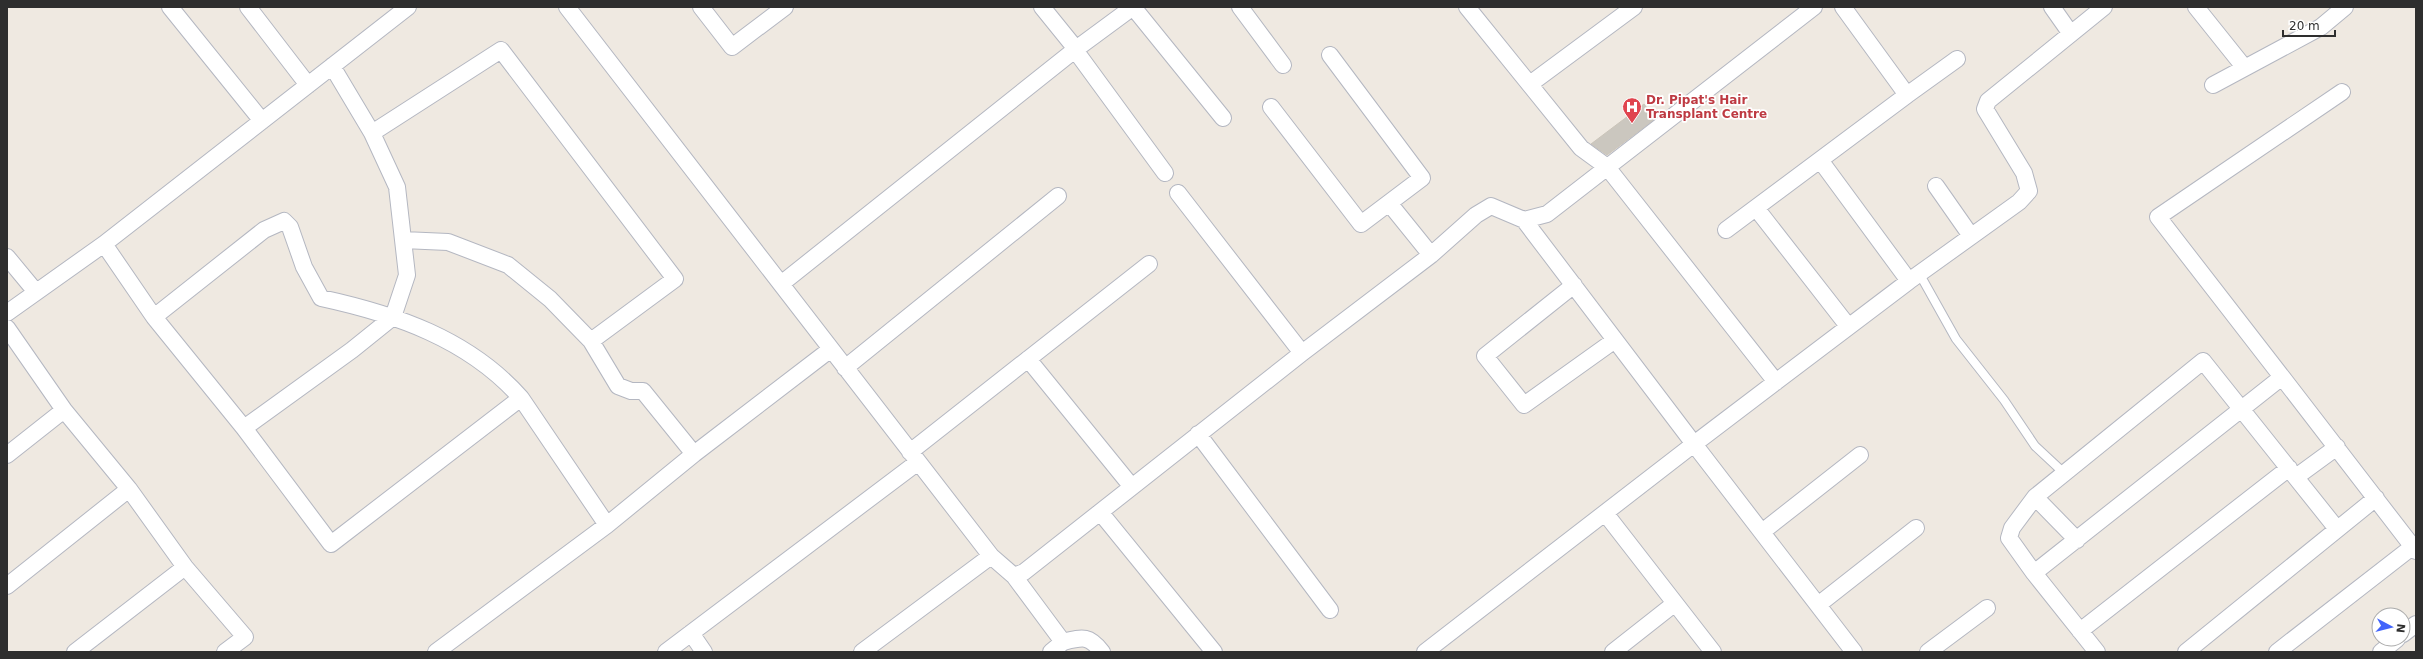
<svg xmlns="http://www.w3.org/2000/svg" width="2423" height="659" viewBox="0 0 2423 659" font-family="'DejaVu Sans',sans-serif">
  <style>
    .building { fill: #cbc7bf; stroke: #cbc5ba }
    .lines { fill: none; stroke-linecap: round; stroke-linejoin: round }
    .service-casing { stroke: #b4b7c1; stroke-width: 10 }
    .minor-casing { stroke: #b4b7c1; stroke-width: 18 }
    .service { stroke: #fff; stroke-width: 8 }
    .minor { stroke: #fff; stroke-width: 16 }
    .labels { text-anchor: middle; dominant-baseline: central; stroke-width: 3.5; stroke-linejoin: round; paint-order: stroke }
    .health-label { font-size: 12px; font-weight: bold; fill: #be3a42; stroke: #fff; text-anchor: start }
  </style>
  <rect width="100%" height="100%" fill="#efe9e1"/>
  <path class="building" d="M1644 104 1655 119 1607 155 1591 144Z"/>
  <g class="lines">
    <defs>
      <path id="service" d="M1919 273 1956 339 2004 400 2035 446 2064 473"/>
      <path id="minor" d="M170 7 262 121
        M248 7 308 85
        M567 7 991 556 1014 576 1024 572 1302 353 1431 255 1476 215 1491 206 1524 220 1547 214 1814 7
        M701 7 732 47 785 7
        M1042 7 1076 49 1075 50 1165 173
        M1133 7 1223 118
        M1240 7 1283 65
        M1467 7 1581 148 1607 167 1776 382
        M2052 7 2071 34
        M2196 7 2244 67
        M1530 84 1634 7
        M2213 85 2321 27 2345 7
        M1907 95 1957 59
        M1271 107 1361 224 1422 178 1330 55
        M372 133 501 50 675 279 591 341 550 299 508 265 448 242 403 240
        M1820 160 1909 281
        M1936 186 1971 236
        M1178 193 1302 353
        M1389 203 1431 255
        M1756 208 1848 326
        M1726 230 1907 95 1843 7
        M104 244 154 317
        M7 257 36 292
        M781 284 1076 49 1133 7
        M1574 285 1485 356 1524 405 1615 340
        M7 313 104 244 408 7
        M7 328 64 410 129 489 185 567 245 637 225 652
        M591 341 618 386 631 391H643L694 454
        M1028 359 1132 487
        M845 368 1058 196
        M2282 377 2158 217 2342 92
        M521 398 607 525
        M244 428 154 317 264 230 284 221 290 227 304 267 321 298C395 314 469 339 521 398L331 544 244 428 352 350 393 317 407 275 397 187 372 133 332 66
        M1198 434 1330 610
        M910 452 1149 264
        M7 455 64 410
        M2296 477 2337 447
        M1100 512 1214 652
        M1605 513 1713 652
        M1762 532 1860 455
        M2077 540 2035 497 2203 361 2337 529
        M2034 573 2009 538 2012 528 2035 497
        M1014 576 1063 642 1051 652
        M7 586 129 489
        M1818 605 1916 528
        M2080 631 2289 468
        M691 633 704 652
        M2403 634 2416 624
        M1063 642C1083 637 1089 635 1102 652
        M75 652 185 567
        M436 652 607 525 694 454 831 349
        M666 652 918 462
        M862 652 991 556
        M1425 652 1694 444 1524 220
        M1613 652 1674 604
        M1854 652 1694 444 1909 281 2019 202 2029 191 2024 173 1985 109 1988 101 2104 7
        M1928 652 1987 608
        M2097 652 2034 573 2282 377 2416 551
        M2186 652 2376 498
        M2277 652 2416 544
        M2381 652 2397 639"/>
    </defs>
    <use href="#service" class="service-casing"/>
    <use href="#minor" class="minor-casing"/>
    <use href="#service" class="service"/>
    <use href="#minor" class="minor"/>
  </g>
  <defs>
    <symbol id="hospital-pin" viewBox="-11 -11 22 30"><path d="M0 17L-7.5 6A9.5 9.5 0 1 1 7.5 6Z" fill="#e0444e" stroke="#fff"/><path d="M-5-5h3v3.5h4V-5h3V5h-3V1.5h-4V5h-3Z" fill="#fff"/></symbol>
  </defs>
  <g fill-rule="evenodd">
    <use href="#hospital-pin" x="1621" y="96" width="22" height="30"/>
  </g>
  <g class="labels">
    <g class="health-label">
      <text x="1646" y="100">Dr. Pipat's Hair<tspan x="1646" dy="14">Transplant Centre</tspan></text>
    </g>
  </g>
  <rect width="2423" height="659" fill="none" stroke="#2e2e2e" stroke-width="16"/>
  <g transform="translate(2391 627) rotate(97)"><circle r="19" fill="#ffffff" stroke="#ababab"/>
  <path d="M0-3L7 15L0 10L-7 15Z" fill="#4264fb"/>
  <text y="-6" font-size="11" font-weight="bold" text-anchor="middle" fill="#2e2e2e">N</text>
  </g>
  <path d="M2283 30v6h52v-6" fill="none" stroke="#2e2e2e" stroke-width="2"/>
  <text x="2289" y="30" font-size="12" fill="#2e2e2e" stroke="#ffffff" stroke-width="3" paint-order="stroke">20 m</text>
</svg>
